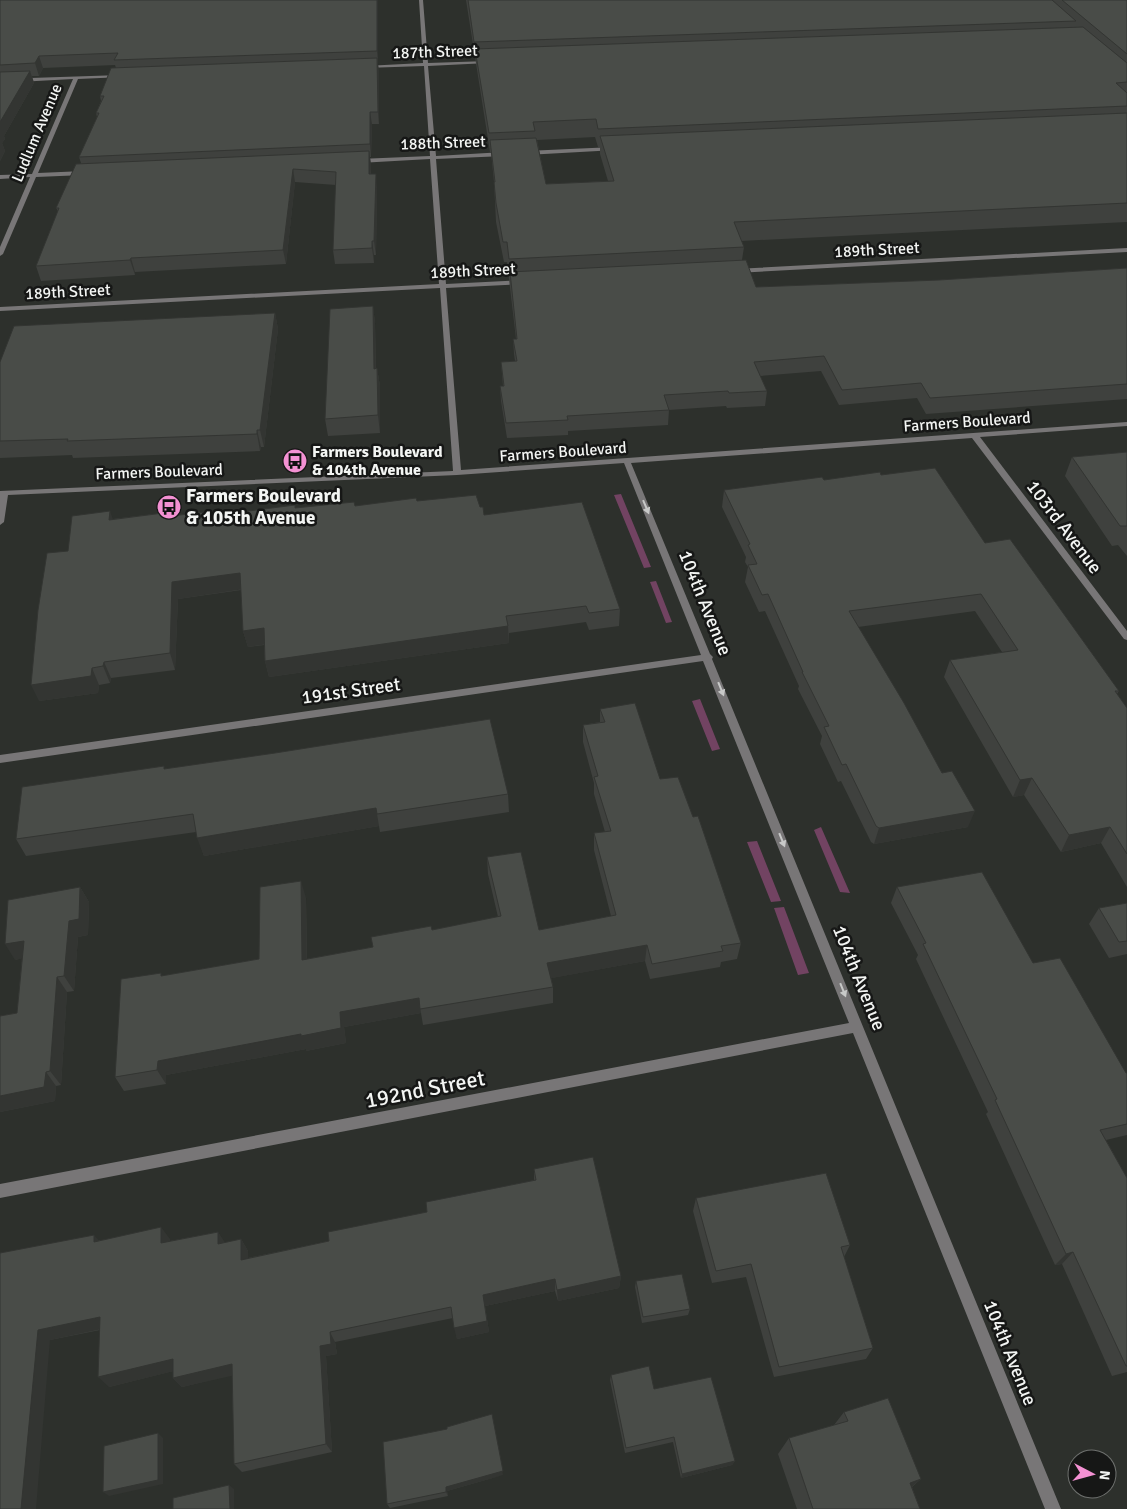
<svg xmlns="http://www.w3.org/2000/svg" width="1127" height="1509" viewBox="0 0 1127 1509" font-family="Signika,sans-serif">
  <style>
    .green { fill: #724362 }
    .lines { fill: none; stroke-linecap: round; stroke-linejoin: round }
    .street { fill: #787677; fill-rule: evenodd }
    .wall { fill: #3f413e; fill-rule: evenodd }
    .shaded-wall { fill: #333532 }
    .building { fill: #494c48; stroke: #333532 }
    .oneway { fill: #c8c9c8 }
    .labels { text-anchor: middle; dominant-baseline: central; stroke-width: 5; stroke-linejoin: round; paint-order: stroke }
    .far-street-label { font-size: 16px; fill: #f3f5f3; stroke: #161716 }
    .far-poi-label { font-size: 16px; font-weight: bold; fill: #f3f5f3; stroke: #161716; text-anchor: start }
    .poi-label { font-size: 19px; font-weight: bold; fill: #f3f5f3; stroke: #161716; text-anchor: start }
    .street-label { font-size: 19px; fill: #f3f5f3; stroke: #161716 }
    .near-street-label { font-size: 22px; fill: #f3f5f3; stroke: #161716 }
  </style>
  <rect width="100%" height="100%" fill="#2d302c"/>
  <path class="green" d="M621 494 651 567 644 568 614 495Z
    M656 581 672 622 666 623 650 582Z
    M700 699 720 749 712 751 692 701Z
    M821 827 850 893 840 892 814 830Z
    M757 841 781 901 771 902 747 842Z
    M784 907 809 973 798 975 774 908Z"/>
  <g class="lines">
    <path class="street" d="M419 0H423L428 63 488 61 490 62 488 63 428 66 436 156 504 152 507 154 504 156 436 159 446 284 522 280 525 282 522 284 446 288 461 470 1127 422V426L980 437 1127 631V640L1124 639 972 438 631 463 710 654 713 657 712 659 1061 1509H1045L853 1033 0 1198V1184L849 1023 703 661 0 763V755L701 655 624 463 457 475 8 495 4 522 0 525V491L453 471 440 288 0 311V307L439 284 430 159 359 163 356 161 359 159 430 156 424 66 365 68 363 67 365 66 423 63Z
      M121 75 123 77 78 79 38 173 84 171 87 173 84 175 36 177 3 254 0 256V247L30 177 0 179V175L32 174 73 79 0 83V79Z
      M614 147 617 149 616 150 526 155 523 153 526 151Z
      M1127 248V252L736 273 733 271 736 269Z"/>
  </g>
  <path class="wall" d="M0 0H378V63L379 124H372L371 157H370L371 174 377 188 376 255H374V263L335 264 333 250 336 185 295 182 286 264 135 272V275L41 281 36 266 58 211 56 208 81 163 79 157 97 117 96 113 101 101 100 96 116 68 115 65 43 68 39 76H32L34 83 4 136 5 139 2 143 5 151 0 161Z
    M466 0H1127V222L741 241 744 247 742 260 756 287 939 280 1127 268V399L926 414 917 398 839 405 821 371 760 376 767 391 765 406 727 408 726 406 669 410 668 425 568 431V435L507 438 501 401 500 386H503L501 362 515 361 514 354 513 339H516L507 262H504L496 222 494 182 491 152H490ZM595 137 598 147H600V154L608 181 546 184 537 140Z
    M373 306 375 323 376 369 377 368 380 386V433L328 436 325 419Z
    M275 313 278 329 264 447H261L260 451 73 458 72 455 0 458V362Z
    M1127 452V556L1118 545 1112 546 1065 476 1072 457Z
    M881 475 985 543 1119 691 1117 694 1127 708V887L1101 843 1061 852 1024 795 1013 797 944 677 950 660 1002 652 975 611 858 627 968 827 874 844 871 842 841 781 838 782 820 744 822 736 798 689 799 686 765 611 759 612 745 582 748 567 745 562 746 557 722 507 724 490Z
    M417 501 480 507 484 515 620 609 619 626 589 630 586 622 509 633V643L269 677 265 661 264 645 248 647 243 631 241 590 178 599 175 670 111 678 110 683 99 685 98 693 39 701 68 551 113 519 171 512 172 516 233 509 234 513 295 508 355 506Z
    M600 709 693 817 741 943 737 959 721 962 720 967 650 979 645 961 551 978 553 987V1003L423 1025 421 1013 344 1027 346 1043 306 1051V1049L166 1075V1084L124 1091 115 1077 162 976 259 959 306 898 307 959 373 947 432 930 498 917 488 874 487 857 539 930 611 916 594 850V833L605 832 594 794V783L583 742V725L600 722Z
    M165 769 508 794 509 812 380 832 379 826 204 856 196 832 26 856 16 839Z
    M80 887 89 902 88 935 78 937 74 991 67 992 61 1085 56 1086 55 1101 0 1112V1016L17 1013 22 958 15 960Z
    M897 887 1033 963 1126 1073H1127V1135L1106 1140 1127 1178V1372L1112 1376 1062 1264 1055 1265 986 1114 988 1112 916 959 918 955 891 903Z
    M1127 903V954L1109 958 1089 924 1099 908Z
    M534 1169 621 1276 619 1288 558 1301 555 1291 485 1306 489 1332 457 1339 453 1318 335 1342 337 1354 326 1356 332 1452 242 1472 234 1464 232 1375 182 1387 173 1378V1371L109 1387 100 1330 50 1340 0 1253 99 1240 170 1239V1241L218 1232 224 1243 241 1239 248 1251V1258L329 1241 534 1180Z
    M696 1198 850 1245 844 1257 873 1348 866 1359 774 1377 746 1277 712 1283 693 1211Z
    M636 1281 690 1309 688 1315 642 1323 635 1287Z
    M611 1375 654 1389 735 1461 732 1465 681 1478 673 1442 625 1453 610 1380Z
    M844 1412 921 1479 912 1487 920 1509H797L778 1454 789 1438 834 1425Z
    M503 1475 447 1491 448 1496 390 1508 387 1504Z"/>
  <path class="shaded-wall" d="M377 0H378V63L377 51Z
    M39 56 43 68 39 76 35 63Z
    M377 58 379 70V124L378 112Z
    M30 71 34 83 4 136 5 139 2 143 5 151 0 161V122Z
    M370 112 372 124 371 157 370 144Z
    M369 151 371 164 370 188 369 174Z
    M293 169 295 182 286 264 283 250Z
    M376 174 377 188 376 255 374 241Z
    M372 241 374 255V263L372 248Z
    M131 258 135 272V275L130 260Z
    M373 306 375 323 376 386 374 369Z
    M275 313 278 329 264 447 260 430Z
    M377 368 380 386V433L378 415Z
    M257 430 261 447 260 451 257 434Z
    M110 511 116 528 109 520Z
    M240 573 244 589 178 599 175 670 170 653 172 582Z
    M508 626 509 643 269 677 265 661Z
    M264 628 268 644 248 647 243 631Z
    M104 662 111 678 110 683 103 666Z
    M92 668 99 685 98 693 39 701 31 685Z
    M1032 778 1024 795 1013 797 1020 780Z
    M376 808 379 826 204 856 197 838Z
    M975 811 968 827 874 844 879 828Z
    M1110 827 1101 843 1061 852 1069 835Z
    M301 881 306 898 307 976 302 960Z
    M80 887 89 902 88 935 78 937 74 991 64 976 69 921Z
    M24 941 34 956 15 960 5 944Z
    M647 945 645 961 547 979V963Z
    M57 977 67 992 61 1085 50 1071Z
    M419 998 421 1013 344 1027 346 1043 306 1051V1049L166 1075V1084L157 1070 158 1061 340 1012Z
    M46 1072 56 1086 55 1101 0 1112V1096Z
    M161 1227 170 1239V1255L161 1243Z
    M218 1232 226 1244H218Z
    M94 1235 105 1247 94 1242Z
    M241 1239 248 1251 249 1272 241 1260Z
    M1073 1252 1062 1264 1055 1265 1066 1254Z
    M621 1276 619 1288 558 1301 557 1290Z
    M555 1279V1291L485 1306 489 1332 457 1339 454 1328 483 1295Z
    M100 1317 111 1327 50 1340 36 1509H21L38 1330Z
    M330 1332 335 1342 337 1354 326 1356 332 1452 326 1444 320 1346Z
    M173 1359 182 1369 109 1387 98 1377Z
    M232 1364 240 1374 182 1387 173 1378Z
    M492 1414 503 1475 447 1491 448 1496 446 1492V1487Z
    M158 1433 163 1438V1484L109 1496 103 1492Z
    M735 1461 732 1465 681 1478 682 1474Z
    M921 1479 904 1493 910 1483Z
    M229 1485 234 1489V1509H230Z"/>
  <path class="building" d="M0 0H377V51L114 60 118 53 39 56 35 63 0 65Z
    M468 0H1052L1076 21 474 42Z
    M1062 0H1127V54Z
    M1083 27 1127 63V82L1116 83 1127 93V106L598 129 596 119 533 122 535 131 489 133 475 49Z
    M377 58 378 112H370V144L79 157 99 113H96L104 96H100L111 68Z
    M30 71 0 122V72Z
    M1127 113V203L734 222 744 247 509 259 507 242H503L496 203 494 182H495L490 140 536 138 546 184 614 181 600 136Z
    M369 151V174H376L374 241H372V248L333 250 336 172 293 169 283 250 131 258 130 260 36 266 59 208H56L76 164Z
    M746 260 756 287 939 280 1127 268V384L930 398 921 383 842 390 824 356 754 362 767 391 729 393 728 391 664 395 669 410 567 416 568 420 506 423 500 386H504L501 362 517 361 513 339H517L510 272Z
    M373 306 374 369 377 368 378 415 325 419 330 309Z
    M275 313 260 430H257V434L67 441 68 439 0 441V362L14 326Z
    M1127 452V526H1120L1072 457Z
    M935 468 985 543 1010 539 1119 691H1115L1127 708V854L1110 827 1069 835 1032 778 1020 780 950 660 1018 650 981 594 849 611 904 703 942 773 952 771 975 811 879 828 876 826 846 764 842 765 824 727 829 726 802 672H803L768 594 762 595 748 565 757 564 748 545 750 544 724 490 822 477 824 480 880 472 881 475Z
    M476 495 480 507H483L484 515 582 502 620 609 589 613 586 606 506 616 508 626 265 661 264 628 243 631 240 573 172 582 170 653 104 662 103 666 92 668 91 676 31 685 38 610 47 553 68 551 72 516 110 511 109 520 171 512V516L233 509V513L295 505V508L354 502 355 506 416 498 417 501Z
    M635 703 660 779 678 777 693 817 698 816 741 943 721 946 723 951 652 964 647 945 547 963 553 987 420 1009 419 998 340 1012 341 1028 301 1036V1034L158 1061 157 1070 115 1077 121 979 161 973V976L259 959 260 887 301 881 302 960 373 947 371 937 431 926 432 930 501 916 487 857 521 852 539 930 616 915 594 833 611 831 594 777 598 776 583 725 605 722 600 709Z
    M490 719 508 794 377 814 376 808 197 838 193 814 16 839 22 787 164 766V769L275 753Z
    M982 872 1033 963 1060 958 1126 1073H1127V1124L1100 1130 1127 1178V1366H1126L1073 1252 1066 1254 995 1100 997 1099 923 944 926 943 897 887Z
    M80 887 79 919 69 921 64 976 57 977 50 1071 46 1072 44 1087 0 1096V1016L17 1013 24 941 5 944 8 900Z
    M1127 903V941L1119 942 1099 908Z
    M593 1157 621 1276 557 1290 555 1279 483 1295 487 1321 454 1328 451 1307 330 1332 331 1344 320 1346 326 1444 234 1464 232 1364 173 1378V1359L98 1377 100 1317 38 1330 21 1509H0V1253L94 1235V1242L161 1227V1243L218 1232V1244L241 1239V1260L329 1241 328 1232 427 1212 426 1202 536 1180 534 1169Z
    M826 1173 850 1245 841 1247 873 1348 779 1367 751 1264 716 1271 696 1198Z
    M682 1274 690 1309 643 1317 636 1281Z
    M649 1366 654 1389 711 1377 735 1461 682 1474 674 1437 626 1448 611 1375Z
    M888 1398 921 1479 910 1483 920 1509H813L789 1438 848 1421 844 1412Z
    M492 1414 503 1471 446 1487V1492L387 1504 383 1442 447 1429V1427Z
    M158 1433V1480L103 1492 104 1446Z
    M229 1485 230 1509H173V1498Z"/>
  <defs><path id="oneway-solid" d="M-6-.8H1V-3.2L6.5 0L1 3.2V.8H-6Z" transform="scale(1.25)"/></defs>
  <g class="oneway">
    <use href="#oneway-solid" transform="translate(646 507) rotate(67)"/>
    <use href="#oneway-solid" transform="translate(721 689) rotate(68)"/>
    <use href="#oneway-solid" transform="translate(782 840) rotate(68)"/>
    <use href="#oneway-solid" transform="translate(843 990) rotate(68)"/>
  </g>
  <defs>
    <symbol id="bus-disc" viewBox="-11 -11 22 22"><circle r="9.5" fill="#f491d3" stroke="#161716"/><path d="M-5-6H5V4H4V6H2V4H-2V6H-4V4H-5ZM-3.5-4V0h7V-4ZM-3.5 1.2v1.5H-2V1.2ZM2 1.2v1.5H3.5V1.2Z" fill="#111"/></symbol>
  </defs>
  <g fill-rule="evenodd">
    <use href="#bus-disc" x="281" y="447" width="28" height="28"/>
    <use href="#bus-disc" x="155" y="493" width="28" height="28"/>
  </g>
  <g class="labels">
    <g class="far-street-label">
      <text transform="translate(435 52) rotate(-2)">187th Street</text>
      <text transform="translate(37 133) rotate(-67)">Ludlum Avenue</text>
      <text transform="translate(443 143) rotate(-2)">188th Street</text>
      <text transform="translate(877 250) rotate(-3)">189th Street</text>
      <text transform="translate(473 271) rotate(-3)">189th Street</text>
      <text transform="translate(68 292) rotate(-3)">189th Street</text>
      <text transform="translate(967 422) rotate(-4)">Farmers Boulevard</text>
      <text transform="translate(563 452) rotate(-4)">Farmers Boulevard</text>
      <text transform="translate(159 472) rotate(-2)">Farmers Boulevard</text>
    </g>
    <g class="far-poi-label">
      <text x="312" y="452">Farmers Boulevard<tspan x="312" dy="18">&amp; 104th Avenue</tspan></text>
    </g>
    <g class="poi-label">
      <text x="186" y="496">Farmers Boulevard<tspan x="186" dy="22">&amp; 105th Avenue</tspan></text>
    </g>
    <g class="street-label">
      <text transform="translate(1064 527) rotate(53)">103rd Avenue</text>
      <text transform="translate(705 603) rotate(68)">104th Avenue</text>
      <text transform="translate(351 691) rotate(-8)">191st Street</text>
      <text transform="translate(859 978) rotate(68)">104th Avenue</text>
      <text transform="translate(1010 1353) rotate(68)">104th Avenue</text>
    </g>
    <g class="near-street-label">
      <text transform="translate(425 1089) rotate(-11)">192nd Street</text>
    </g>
  </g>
  <g transform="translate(1092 1474) rotate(96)"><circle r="24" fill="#161716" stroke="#6e706e"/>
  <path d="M0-4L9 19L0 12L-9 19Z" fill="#f491d3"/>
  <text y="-8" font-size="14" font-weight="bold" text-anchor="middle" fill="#f3f5f3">N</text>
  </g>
</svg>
